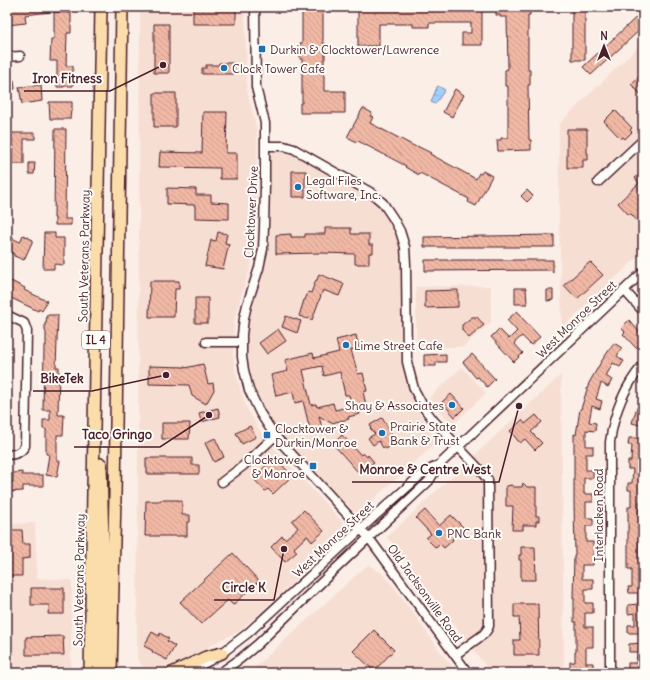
<svg xmlns="http://www.w3.org/2000/svg" width="650" height="680" viewBox="0 0 650 680" font-family="Delius,sans-serif">
  <style>
    .built { fill: #f7ded3 }
    .water { fill: url(#water-ripples); stroke: #7e8aa9 }
    .building { fill: url(#building-back-hatch); stroke: #4a1f2b; fill-rule: evenodd }
    .lines { fill: none; stroke-linecap: round; stroke-linejoin: round }
    .minor-casing { stroke: #4a1f2b; stroke-width: 11 }
    .highway-casing { stroke: #4a1f2b; stroke-width: 14 }
    .minor { stroke: #fdfcf7; stroke-width: 8 }
    .highway { stroke: #fbddab; stroke-width: 11 }
    .poi-dot { fill: #1f6fb2; stroke: #fdfcf7; stroke-width: 1.5 }
    .labels { text-anchor: middle; dominant-baseline: central; stroke-width: 4; stroke-linejoin: round; paint-order: stroke }
    .shield { fill: #fdfcf7; stroke: #806168; stroke-width: 1 }
    .shield-label { font-size: 11px; font-weight: bold; fill: #4a1f2b }
    .poi-label { font-size: 12px; fill: #4a1f2b; stroke: #fdfcf7; text-anchor: start }
    .street-label { font-size: 12px; fill: #4a1f2b; stroke: #fdfcf7 }
    .leader { fill: none; stroke: #4a1f2b; stroke-width: 1.5 }
    .callout-dot { fill: #4a1f2b; stroke: #fdfcf7; stroke-width: 1.5 }
    .callout-label { font-size: 13px; text-anchor: middle; font-weight: bold; fill: #4a1f2b; stroke: #fdfcf7; stroke-width: 4; stroke-linejoin: round; paint-order: stroke }
  </style>
  <defs>
    <pattern id="water-ripples" width="26" height="14" patternUnits="userSpaceOnUse"><rect width="26" height="14" fill="#a0d2fd"/><path d="M2 4q2-2 4 0t4 0M15 11q2-2 4 0t4 0" fill="none" stroke="#8bb4d9"/></pattern>
    <pattern id="building-back-hatch" width="6" height="6" patternUnits="userSpaceOnUse"><rect width="6" height="6" fill="#f0b8a5"/><path d="M-1 5l2 2M0 0l6 6M5-1l2 2" fill="none" stroke="#cf9e8e"/></pattern>
  </defs>
  <rect width="100%" height="100%" fill="#faeee7"/>
  <filter id="ink" filterUnits="userSpaceOnUse"><feTurbulence type="fractalNoise" baseFrequency=".025" numOctaves="2"/><feDisplacementMap in="SourceGraphic" scale="8" xChannelSelector="R" yChannelSelector="G"/><feConvolveMatrix kernelMatrix="1 2 1 2 8 2 1 2 1" color-interpolation-filters="sRGB"/></filter>
  <g filter="url(#ink)">
    <path class="built" d="M140 7H245L247 90 257 130 256 217 255 243 253 256 250 268 237 310 234 323 233 352 235 369 242 395 247 409 264 437 346 526 342 536 261 612 238 632 220 640 183 662 156 673H149L137 659Z
      M643 42V252L562 328 559 218V124Z
      M274 152H284L294 154 368 197 379 207 387 217 394 230 399 245 401 269 402 364 409 392 414 404 428 426 439 440 357 514 334 492 284 439 274 426 260 403 252 381 249 366 246 338 248 323 264 269 268 252 270 227V155Z
      M491 286V322L463 347H416V287Z
      M462 367 486 393 453 425 433 405 429 398Z
      M561 375 564 673H491L387 537Z
      M35 523 37 578 72 580 71 673H7V524Z
      M369 564 373 568 382 573 394 587 456 673H249L357 574Z"/>
    <path class="water" d="M438 86 445 90 435 104 431 102 437 87Z"/>
    <path class="building" d="M13 7H49L50 12 25 15 26 23 7 25V8Z
      M193 7H236V24H193Z
      M302 7H323V43H325V59H324V91H345V113H300V103H302V59H300V43H302Z
      M358 7H482V45H462V33H471V23H429V27H413V24H379V46H358Z
      M496 7H530V15H528V70H530V85H528L529 140H531V150L498 151 497 140H501V138H508V86H505V70L508 69 507 17H500V15H496Z
      M572 7H585V60H572Z
      M643 11V27L591 75 583 67Z
      M54 12 71 13V33H67L66 66H73V86H64V87H57V61H50L51 39H54Z
      M154 24H169V73H154Z
      M219 63H234V74H202V68H206V65H219Z
      M643 73V97L631 84Z
      M14 80 15 89 7 90V81Z
      M41 85 42 101 22 104 19 87Z
      M455 89 464 95 452 117 443 112Z
      M154 93H176V127H154Z
      M49 102H72V110H71L70 119H50Z
      M363 108 372 113 370 116 373 117 370 123 416 147 417 146 431 153 430 154 476 179 479 173 481 174 483 171 492 176 476 206 468 202 469 199 420 173 419 175 405 167 406 166 358 141 357 142 347 137Z
      M615 110 632 128 630 130 632 132 625 139 623 137 621 139 604 121Z
      M203 112H227L226 153H237V179H220V168L159 167 160 152 202 153Z
      M55 129H66L65 219H71V225H55V218H54Z
      M567 129H587V153H588V160H583V168H567Z
      M7 133H35V139H24V164H12V139H7Z
      M29 163H35L34 174H29Z
      M292 171H306V177H305V197H292Z
      M643 172V227L631 214H628L618 203 639 183 635 178Z
      M167 188 196 189V195H211V202L229 203V219L195 218V205L167 204Z
      M527 190 533 196 527 202 521 196Z
      M325 228H351V234H369V245H373V253H369V264H355V254L320 253 276 254V235L291 234V237H305V234H325Z
      M218 232 227 234 225 243 229 244 223 269 205 266 211 240 216 241Z
      M44 233H55V238H64V265L54 264V269H43Z
      M23 235 33 240 24 260 14 256V254L7 251V242L10 237 20 242Z
      M554 235V247H424V237Z
      M425 260H553V273L550 270 425 271Z
      M590 262 603 275 577 299 564 285Z
      M319 274 344 284 339 296 323 290 312 320 308 318V319L299 316 304 300H305L308 292 311 293 316 280H317Z
      M7 279 25 288 24 290 47 301 42 311 39 309 38 311 7 296Z
      M150 281H179V289H175L174 317H149Z
      M515 288H526L527 304H515Z
      M458 290V307L425 308V291Z
      M547 290H553V300L547 301Z
      M195 298H208V323H195Z
      M517 311 523 317 522 318 540 337 531 345 522 336 514 343 523 353 514 362 491 337 499 329 509 339 517 331 507 320Z
      M47 315H58L56 367H59L58 415H64L63 435H57V461H60L57 477 46 475 49 454H46V429H43V420H50V410H43L44 346H46V332L45 331V323H46Z
      M286 316 301 321 297 333 282 327Z
      M472 317H477L484 325 469 338 462 330V325Z
      M629 320 643 336V341L636 348 623 334 625 332 621 328Z
      M278 329 286 341 267 354 259 343Z
      M356 335 359 348 351 350 358 374 363 373 367 391 363 392 367 409 359 411 360 414 348 417 349 419 331 423 319 416 322 428 310 430 303 401 295 403 293 392 276 396 271 375 288 371 285 360 313 353 314 358 339 352 336 340ZM322 366 324 376 340 372 345 395H349L352 406 335 410 333 403 317 407 316 404 311 405 303 370Z
      M614 343 622 348 617 356 624 361 620 367 613 363 606 376 612 380 608 387 601 383 596 399 602 401 600 409 592 406 589 422 596 423 595 431 586 430V446H593V454H586V470H593V478H584V494H593V502H586V518H593V526H586V542H593V565H582V579H593V589H585V603H593V613H585V627H593V647H586V663H593V671L575 672V668H570V662H575V652H576V622H574V598H573L574 555H575L574 502V434L576 435 580 409H581L589 383 601 362Z
      M446 354V362H436V366H424V355Z
      M472 354 495 379 487 387 478 377 476 378 463 362Z
      M203 364 208 384 213 383 214 390 206 404 192 396 189 385 149 384V366L185 367V368Z
      M451 394 464 408 455 417 442 402Z
      M643 397V426L632 423 636 410Z
      M218 408 220 417 201 422 199 413Z
      M536 415 542 422 531 432 542 443 535 450 525 439 520 443 510 431 522 420 525 424Z
      M382 418 397 442 386 449 384 447 383 448 379 441 373 445 368 438 375 434 370 428 371 427 370 425Z
      M162 423H190L189 439H162Z
      M250 426 256 437 242 444 236 433Z
      M342 435 361 455 363 453 367 457 368 455 374 462 362 473 360 470 358 472 333 444Z
      M215 438 224 457 214 462 205 443Z
      M629 438H641L639 461H643V502H639V575H641V580H643V633H628V625H635V613L628 614V605L638 604V593H629L628 587H632V569H628V507H631V490H628V483H632L633 469H628V461H631L632 445H628Z
      M275 457 292 476 273 494 268 489 265 491 253 478Z
      M146 458H192V465H199V474H147V468H146Z
      M22 472V475H43V486H23V491L7 492V482H13V473Z
      M523 483 527 487H536V516H539V521H536V525H523V530H512L513 506H506V487L507 486 511 485 514 487H522Z
      M160 500H179V501H182V515H190V522H187V536H145L146 501H160Z
      M304 510 324 531 312 542 307 536 294 548 297 552 285 562 271 547 282 536 285 539 298 528 292 521Z
      M425 510 439 526 451 515 464 528 452 539 453 540 444 548 440 544 436 548 426 538 431 534 416 518Z
      M7 530H22L23 544H30V558L22 559V576H7Z
      M521 547H535L536 580H521V560H519V555H521Z
      M233 553 259 581 233 605 228 600 201 624 180 602Z
      M31 588H64V614H48L49 605H31Z
      M514 604H538L539 655H514V640H520L519 617H514Z
      M374 630 394 650 374 671 353 651Z
      M152 632 159 636 160 633 169 639 167 641 175 646 167 660 152 652 153 651 144 646Z
      M63 636 64 655H26V637Z
      M643 643V669H635V672H628V663H636L637 652H629V644Z"/>
    <g class="lines">
      <defs>
        <path id="minor" d="M255 7 256 87 265 123V185L264 227 263 249 259 268 247 305 244 318 242 335V357L244 370 249 390 260 413 275 436 369 538 468 673
          M7 57 20 56
          M265 146H284L294 149 370 192 383 203 393 218 400 231 405 247 406 264 407 362 414 389 424 408 434 421 481 471 488 480 489 626 487 630 484 634 455 655
          M598 182 643 140
          M624 290 643 311
          M7 315 24 323 27 331 25 446C21 453 15 455 7 455
          M206 342H242
          M222 482 243 466 275 436
          M186 673 209 661 222 653 248 633 375 516 423 473 439 465 458 447 643 272
          M220 673 240 659 258 644 328 576 429 481 438 466
          M610 673V442C614 413 624 387 643 365"/>
        <path id="highway" d="M90 673 101 7
          M100 673 103 545 101 464
          M111 673 115 496 122 7
          M172 673 206 657 222 653"/>
      </defs>
      <use href="#minor" class="minor-casing"/>
      <use href="#highway" class="highway-casing"/>
      <use href="#minor" class="minor"/>
      <use href="#highway" class="highway"/>
    </g>
  </g>
  <g class="poi-dot">
    <rect x="258" y="45" width="8" height="8" rx="2"/>
    <circle cx="224" cy="68" r="4"/>
    <circle cx="298" cy="187" r="4"/>
    <circle cx="346" cy="345" r="4"/>
    <circle cx="452" cy="405" r="4"/>
    <circle cx="382" cy="433" r="4"/>
    <rect x="263" y="431" width="8" height="8" rx="2"/>
    <rect x="309" y="462" width="8" height="8" rx="2"/>
    <circle cx="439" cy="533" r="4"/>
  </g>
  <g class="labels">
    <rect class="shield" x="82" y="331" width="28" height="18" rx="3"/>
    <g class="shield-label">
      <text x="96" y="340">IL 4</text>
    </g>
    <g class="poi-label">
      <text x="270" y="49">Durkin &amp; Clocktower/Lawrence</text>
      <text x="232" y="68">Clock Tower Cafe</text>
      <text x="306" y="180">Legal Files<tspan x="306" dy="14">Software, Inc.</tspan></text>
      <text x="354" y="345">Lime Street Cafe</text>
      <text x="444" y="405" text-anchor="end">Shay &amp; Associates</text>
      <text x="390" y="426">Prairie State<tspan x="390" dy="14">Bank &amp; Trust</tspan></text>
      <text x="275" y="428">Clocktower &amp;<tspan x="275" dy="14">Durkin/Monroe</tspan></text>
      <text x="305" y="459" text-anchor="end">Clocktower<tspan x="305" dy="14">&amp; Monroe</tspan></text>
      <text x="447" y="533">PNC Bank</text>
    </g>
    <g class="street-label">
      <text transform="translate(251 212) rotate(-87)">Clocktower Drive</text>
      <text transform="translate(84 256) rotate(-89)">South Veterans Parkway</text>
      <text transform="translate(576 319) rotate(-44)">West Monroe Street</text>
      <text transform="translate(598 515) rotate(-90)">Interlacken Road</text>
      <text transform="translate(333 539) rotate(-43)">West Monroe Street</text>
      <text transform="translate(79 580) rotate(-89)">South Veterans Parkway</text>
      <text transform="translate(425 593) rotate(54)">Old Jacksonville Road</text>
    </g>
  </g>
  <path class="leader" d="M163 65L110 91H24M166 375L92 391H33M209 415L160 447H74M519 406L499 482H352M284 549L274 600H214"/>
  <g class="callout-dot">
    <circle cx="163" cy="65" r="4"/>
    <circle cx="166" cy="375" r="4"/>
    <circle cx="209" cy="415" r="4"/>
    <circle cx="519" cy="406" r="4"/>
    <circle cx="284" cy="549" r="4"/>
  </g>
  <g class="callout-label">
    <text x="67" y="83">Iron Fitness</text>
    <text x="62" y="383">BikeTek</text>
    <text x="117" y="439">Taco Gringo</text>
    <text x="425" y="474">Monroe &amp; Centre West</text>
    <text x="244" y="592">Circle K</text>
  </g>
  <rect width="650" height="680" fill="none" stroke="#fdfcf7" stroke-width="24"/>
  <rect x="12" y="12" width="626" height="656" fill="none" stroke="#4a1f2b" stroke-width="1.5" filter="url(#ink)"/>
  <g transform="translate(604 46)" stroke="#fdfcf7" stroke-width="3" paint-order="stroke">
  <path d="M0-3L7 15L0 10L-7 15Z" fill="#4a1f2b"/>
  <text y="-6" font-size="11" font-weight="bold" text-anchor="middle" fill="#4a1f2b">N</text>
  </g>
</svg>
